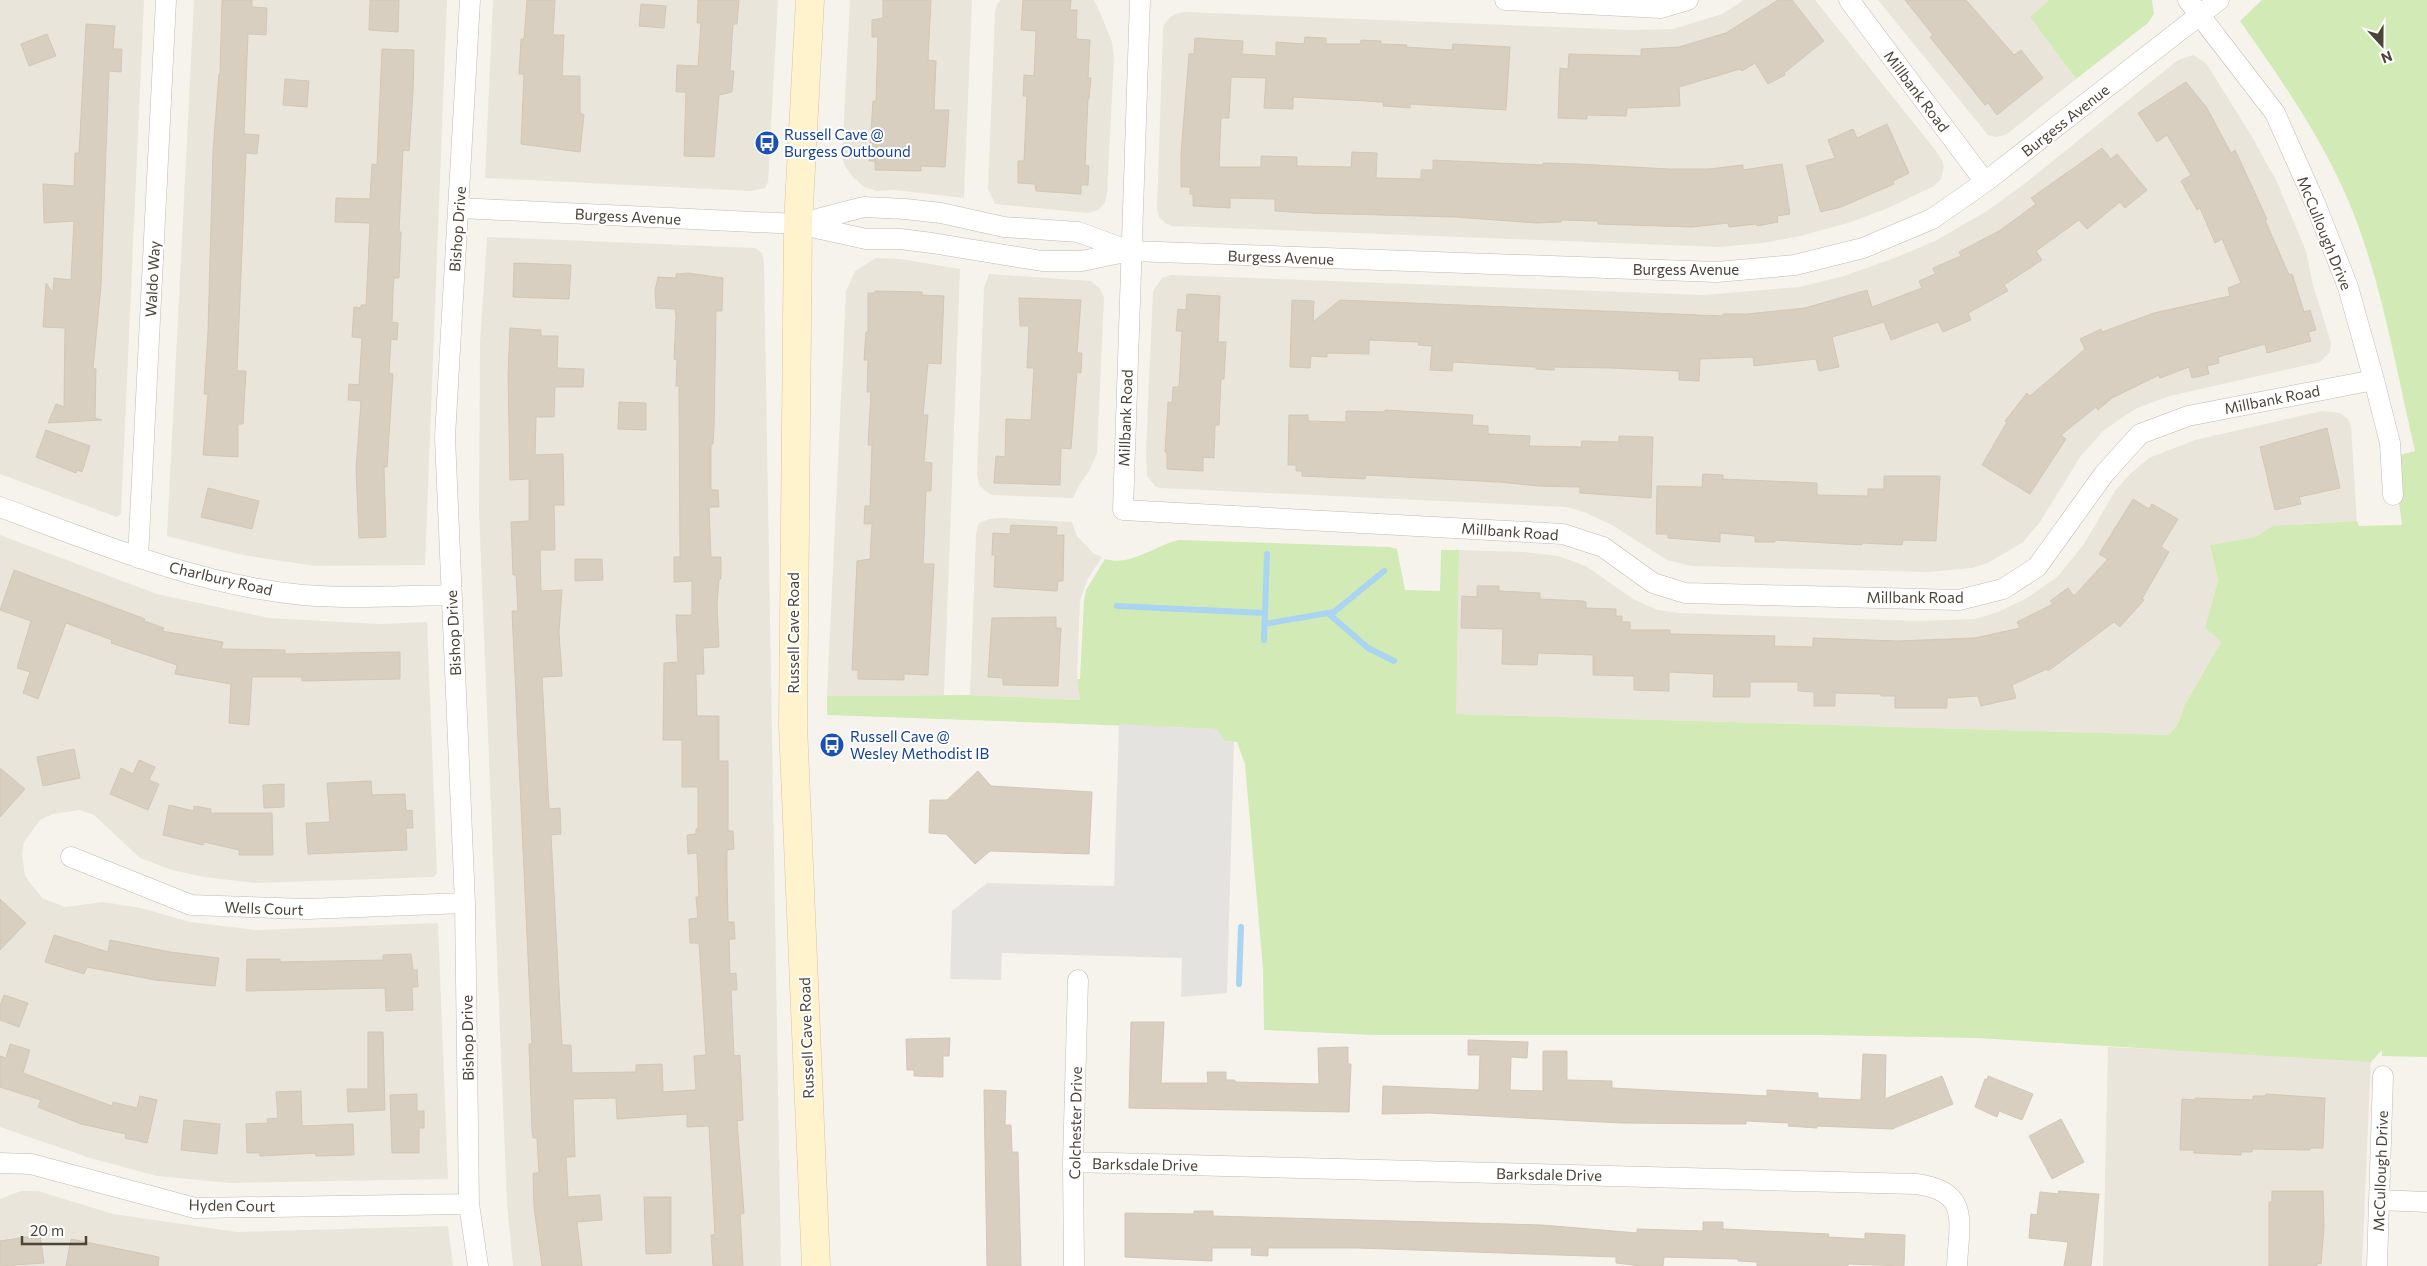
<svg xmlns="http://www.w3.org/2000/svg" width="2427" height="1266" viewBox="0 0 2427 1266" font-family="Commissioner,sans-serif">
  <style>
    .residential { fill: #eae5da }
    .green { fill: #d2eab5 }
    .parking { fill: #e5e3e0 }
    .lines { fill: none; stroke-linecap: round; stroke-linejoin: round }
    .stream { stroke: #a9d4f2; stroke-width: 6 }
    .building { fill: #d8cfc1; stroke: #d3c7b4 }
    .street-casing { stroke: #c2bbae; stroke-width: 21 }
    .secondary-casing { stroke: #d6c79b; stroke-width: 29 }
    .street { stroke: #fff; stroke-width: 20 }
    .secondary { stroke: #fff3cd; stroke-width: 28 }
    .labels { text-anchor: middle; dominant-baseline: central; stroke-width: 4; stroke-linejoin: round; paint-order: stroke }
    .street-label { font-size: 15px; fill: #4b4439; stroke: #fff }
    .transit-label { font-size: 15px; fill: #164399; stroke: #fff; text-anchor: start }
  </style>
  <rect width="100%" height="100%" fill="#f6f3ec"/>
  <path class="residential" d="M0 0H144L121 514 117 517 0 474Z
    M194 0H447L425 565 315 566 243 555 167 536Z
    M493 0H778L768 182 765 188 751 191 485 178Z
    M850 0H972L964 198 894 190 877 191 864 187 853 177 845 166 842 158Z
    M1001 0H1094L1101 15 1112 42 1114 59 1107 193 1105 203 1098 210 1088 213 995 204 988 189 995 12 997 4Z
    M1744 0H1815L1933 147 1942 160 1944 167 1941 179 1934 186 1886 209 1848 223 1800 236 1763 243 1720 247 1172 226 1165 223 1159 217 1157 209 1163 30 1164 25 1170 17 1176 14 1185 12 1631 30 1673 29 1722 14Z
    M1878 0H2049L2030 17 2076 79 2007 134 1997 137 1988 135Z
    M2193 55 2206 63 2251 135 2277 182 2306 251 2313 285 2331 343 2330 352 2320 362 2170 396 2137 408 2120 419 2103 431 2080 457 2040 522 2023 542 1988 563 1972 568 1929 572 1691 566 1667 560 1612 525 1584 512 1566 507 1161 488 1155 486 1147 476 1146 450 1153 291 1162 278 1171 275 1704 295 1799 287 1844 276 1897 257 1935 241 1987 211 2023 185 2178 60Z
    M487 237 755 248 762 253 764 263 781 1266H513L507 1204 479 512 480 342Z
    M876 258 901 259 960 269 944 695 827 696 846 291 855 271Z
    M989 274 1091 281 1100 289 1104 297 1097 453 1090 469 1079 485 1073 498 992 495 985 491 979 484 977 474 984 288Z
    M2322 411 2340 413 2348 419 2351 426 2357 521 2274 526 2255 537 2210 545 2218 580 2205 628 2221 642 2184 706 2179 722 2169 735 1455 714 1459 550 1524 552 1558 556 1586 566 1633 599 1658 610 1679 613 1917 621 1974 619 1998 612 2027 598 2057 577 2084 544 2115 491 2130 474 2149 458 2195 440Z
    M1001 518 1072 522 1077 536 1094 554 1102 557 1087 580 1080 601 1077 675 1080 700 970 695 976 534 979 523 989 519Z
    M0 535 157 594 269 618 379 624 427 622 437 873 434 877 255 883 204 877 172 870 140 858 94 815 80 810 53 814 40 820 24 842 22 854 25 876 42 898 65 907 103 902 141 908 190 922 256 930 438 923 448 1179 230 1183 157 1176 90 1158 0 1127Z
    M2108 1047 2371 1058 2362 1266H2103Z
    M21 1191H38L113 1214 237 1232 448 1226 453 1266H0V1199Z"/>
  <path class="green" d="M2049 0H2152L2154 14 2148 23 2076 79 2030 17Z
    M2262 0H2427V1057L2382 1056V1050L2371 1062 1976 1038 1821 1035H1374L1264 1030 1263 969 1245 764 1237 742 1225 741 1216 729 827 715V696L970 695 1080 700 1077 679H1080L1084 600 1086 590 1105 559C1131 567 1155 545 1179 540L1389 547 1397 549 1405 590 1440 591 1441 550H1459L1456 714 2169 735 2179 722 2184 706 2221 642 2205 628 2218 580 2210 545 2255 537 2273 526 2357 521 2359 526 2402 525 2393 457 2415 451C2394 361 2379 262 2338 178 2311 122 2275 71 2240 21Z"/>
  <path class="parking" d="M1119 724 1217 729 1225 741 1234 742 1227 993 1181 997 1182 958 1002 953 1001 980 950 979 952 911 987 883 1114 886Z"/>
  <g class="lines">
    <path class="stream" d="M1117 606 1265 613 1264 640
      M1265 613 1267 554
      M1329 614 1368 648 1394 661
      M1264 624 1334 612 1384 571
      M1239 984 1241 927"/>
  </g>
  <path class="building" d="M222 0H252V7L267 8 266 35 248 34 244 134 259 135 257 154 246 153 237 371H246L243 424H238V457L203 455 208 394H204L208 332 213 151 219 74H220Z
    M370 0H399L398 32 369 30Z
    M527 0H555L553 35H564L562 76H580V113L584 115 580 152 521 144 524 74H519L521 39H524Z
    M698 0H739L737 24H733L730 71H734L732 92 719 95 714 157 684 156 686 92H676L677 65 698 66 701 23H697Z
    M883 0H931L928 60 936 61 934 110H949L945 167 921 166V171L875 170V161H869L873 101H876L878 37H872V20L883 18Z
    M1023 0H1071L1070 10H1077L1076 39 1090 40 1088 78H1091L1089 99H1088L1085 165 1089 166 1088 185H1081V194L1036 191 1035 184 1018 183V161H1024L1027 96H1023L1024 75 1034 76 1036 31 1021 30Z
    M1778 0H1792L1824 41 1784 73 1785 75 1768 84 1755 63 1742 71 1740 69 1679 87 1680 106 1627 108 1626 116 1587 115V119L1558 118 1560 68 1568 69 1569 54 1641 56V49L1679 47 1726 33Z
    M1905 0H1966L2014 55 2021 50 2043 78 1997 115 1988 103 1985 105 1942 52 1930 37 1933 35Z
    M641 4 666 6 664 28 639 26Z
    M86 24 115 26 113 49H122L121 72 109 71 101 286 93 368 96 369 95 418 102 420 48 423 56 404 64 407 65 328 43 327 46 283 53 293 54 278 71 280 74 221 44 223 43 184 74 186 75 153H79Z
    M47 34 56 56 29 66 21 44Z
    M1305 37 1326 38V44H1360L1361 40 1381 41V44L1407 45 1406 47 1452 50 1453 44 1510 47 1506 110 1410 104V108L1383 106V102L1293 97V109L1264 108 1266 78 1231 77 1229 118H1221L1219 167H1261V156L1297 157V166L1351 167 1352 152 1377 153 1376 178 1421 179V170H1433V160L1543 165V163L1578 164 1669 169H1709L1743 165V170L1782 164 1790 214 1777 216 1778 222 1757 226V224L1729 227 1728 223 1692 227 1598 224V221L1561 220V222L1537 223 1455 217 1308 213 1275 211V199L1230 198V208L1193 206V194H1190V187H1181V154L1189 54H1194L1195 38 1243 41 1242 54 1276 56V42L1304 44Z
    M382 49 414 50 413 93 409 151 403 150 399 232H401L399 278H394L393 292 392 322 398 323 397 340 391 339 389 373 393 374 387 467H384L386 537 359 538 356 469 361 401 348 400 349 384 359 385 362 338 352 337 354 307 361 308V305H366L370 223 335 222 336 198 370 199 372 164 377 165Z
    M285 79 309 81 307 107 283 105Z
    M2186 82 2207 108 2231 153 2235 150 2267 219 2265 220 2289 275 2292 274 2304 312 2310 310 2316 330 2308 332 2311 341 2267 353 2265 344 2218 357 2219 363 2207 366 2209 374 2192 378 2189 367 2160 378 2159 375 2112 398 2098 410 2096 407 2061 435 2066 439 2030 494 1982 465 2007 422 2005 421 2027 393 2030 396 2085 349 2080 339 2101 329 2102 332 2154 313 2230 296 2228 288 2241 283 2222 239 2215 243 2200 208 2197 210 2181 181 2191 175 2167 135 2157 142 2138 113Z
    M1887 124 1909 173 1893 181 1894 184 1841 207 1821 212 1806 166 1835 158 1828 140 1853 129 1857 138Z
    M2102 148 2111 159 2117 154 2147 190 2125 208 2120 202 2087 229 2079 220 2036 251 2042 260 2004 285 2008 291 1968 313 1971 320 1943 332 1938 322 1891 340 1884 322 1832 337 1839 367 1819 371 1816 359 1754 366 1753 357 1700 359 1699 381 1679 380V371L1611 368 1554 367V370L1536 369V367L1453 362 1452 371 1430 370 1432 346 1418 345 1419 342 1369 340V354L1327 353V357L1311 356 1310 368 1290 367 1292 300 1314 301 1313 322 1340 300 1723 316V314H1747L1805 308 1867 290 1872 307 1922 288 1919 281 1935 274 1933 268 1961 256 1959 252 1999 231 2036 204 2031 198Z
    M514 263 571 265 569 299 513 297Z
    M688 273 723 278 722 311H716L714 428 713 444H711V490H718L719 507H709L711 557H721V579H719L717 605 719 647 703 648 704 674H696L697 716H719V761H728V831H733L734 849 727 850V877L728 922H734L735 939H729L730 974 736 973 737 990H731L734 1056 740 1055 743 1120 737 1121 744 1213 740 1214 743 1266H713L711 1235H715L709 1126 687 1127V1114L617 1119 616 1098 573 1099 575 1157H566L568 1197 600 1195 602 1220 577 1222 582 1266H542L534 1207 533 1173H539L537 1138H533L532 1131 529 1044H532L512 611H518L516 575H513L511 522 529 521V479L510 480 508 374 510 328 541 330V336H558L557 368 584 369 583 387H555L554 417H536L535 455 563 454 564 505H554L555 550H540L541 591 562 590 559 632 562 676 542 677 549 809 560 808 561 834 551 835 562 1045H571L572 1073 636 1072V1065L662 1064 663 1092 696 1090 694 1056 706 1055 699 943H690L689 919 698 918 696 897H699L697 853 688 854 687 835 696 834V829H698V787H682V740H663L664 663 678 662 676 615H692V581L674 582V557H680L679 386H676L677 360 674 359 676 317 675 309 656 308 655 290 658 277 676 278V274Z
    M875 291 922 292V295L944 296 941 364 928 363 923 415H928L924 462 932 463 931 491H926L923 564H934L928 675 904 674V680L858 679V670H852L857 561 870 559 872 524H864L865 506H870L872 445H868L871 392H867L868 360H864L866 332H868V293H875Z
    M1187 294 1220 296 1218 342H1226L1224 379H1221L1219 425H1215L1214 458 1203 457V471L1167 469V452H1165L1168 402 1172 403 1173 387H1179L1182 331H1176L1178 309 1186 310Z
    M1019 298 1081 300 1077 353H1082L1081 373 1077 372 1071 449 1061 448 1060 485 994 483 996 456 1005 457 1006 419 1031 420 1034 368H1027L1029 326H1020Z
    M619 402 646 403V430L618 429Z
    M1385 410 1473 415 1472 425 1488 426V434L1530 436 1529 446 1581 447 1582 441 1619 442V436L1653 437 1651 498 1580 493V487L1539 486 1498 482 1366 475 1365 479 1302 476V471H1296V465H1288L1289 415H1308V421L1346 422V411L1385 412Z
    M2327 428 2340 488 2299 497 2301 504 2275 510 2260 447Z
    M46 430 90 446 82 472 77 470 76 473 36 457Z
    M1703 474 1723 475V479L1817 483V495L1868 496V489H1884V476H1940L1936 541 1903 540 1902 545 1862 543V545L1775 540V542H1755V536L1720 533V542L1668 538V534H1656L1657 486 1702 487Z
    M208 488 259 501 252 529 201 517Z
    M2133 499 2149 509 2152 504 2178 519 2161 547 2169 552 2142 599 2144 600 2120 627 2114 622 2048 671 2047 669 2012 685 2016 698 1981 706 1978 696 1947 698V708H1895V696H1881V694L1835 693V706H1814V692L1798 691V682H1750V697H1713L1714 674 1669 672V691L1634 690V676L1593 675V655L1538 653 1537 665 1502 664 1503 629 1461 628 1462 596 1477 597V586H1499V591L1540 593V599L1583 601 1586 602V608L1616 609V616H1622V622H1630V630H1670V634L1775 636 1774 646 1813 647V638L1898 641 1975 638 2020 628 2017 622 2053 604 2050 601 2068 588 2074 596 2108 559 2099 554Z
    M1011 525 1057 527 1056 535H1064L1063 581H1058L1057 591 994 587 995 555H992L993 533 1010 534Z
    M575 559H602L603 580 575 581Z
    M14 570 145 619 144 621 164 628 162 631 223 642 221 649 285 650V654L400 652V679L302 681V677H252L249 725 229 723 231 684 175 674 177 665 111 643 112 640 66 623 38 699 23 693 30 672 17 668 31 621 0 610Z
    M1056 617V628H1061L1058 686 1003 685V678L988 677 992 618Z
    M74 749 80 778 43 786 37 757Z
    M139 760 155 767 149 780 159 784 148 810 110 794 121 768 133 774Z
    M0 768 25 789 0 817Z
    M978 771 991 786 1092 792 1089 854 990 851 975 864 946 834 929 833 930 800H947Z
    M371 781 372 795 405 794 406 811 412 810 413 828H406L407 850 308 854 306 823 330 822 327 783Z
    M284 784V807L264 808 263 785Z
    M169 805 194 811V806L211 809 210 813H272L273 855H239V850L204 842 203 845 163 835Z
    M0 899 26 923 0 950Z
    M54 935 108 952 110 940 170 952 219 958 215 986 155 980 87 967 84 974 45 962Z
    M411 954 413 970H417L418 987H412L413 1010 386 1011 385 988 246 991 247 959H280V962L383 960V955Z
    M4 995 28 1003 19 1027 0 1020V1006Z
    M1131 1022H1164L1161 1083H1208L1207 1072H1226V1080H1235V1082L1319 1084 1318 1048 1348 1047V1064H1351L1349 1112 1129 1108Z
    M368 1032H383L385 1110 348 1112 347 1089H368Z
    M950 1038 949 1056H943V1077L914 1076V1070H907L906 1039Z
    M1468 1040 1528 1042 1527 1058 1511 1057 1510 1090 1543 1091V1051H1567V1080L1612 1081V1088L1767 1096V1090L1818 1093V1098L1861 1100 1863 1054 1886 1055 1885 1099 1942 1076 1953 1104 1892 1129 1817 1126V1128L1788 1126 1789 1123 1746 1121V1124L1621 1123 1428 1113 1382 1114 1383 1086 1479 1090 1480 1055H1468Z
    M10 1044 30 1050 23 1073 112 1106 113 1102 137 1108 140 1096 157 1100 147 1143 125 1138 126 1134 81 1124 38 1107 41 1100 0 1087V1056L6 1058Z
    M1988 1076 2033 1094 2022 1120 1999 1111 1997 1117 1975 1107 1985 1079 1987 1080Z
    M984 1090 1006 1091 1005 1125H1011L1012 1152H1018L1021 1266H987Z
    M301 1091 302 1126 353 1124 354 1155 316 1156V1153L260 1156V1153H247L246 1124 268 1123 267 1119 278 1118 276 1092Z
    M417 1094V1111H424V1128H419V1153H392L390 1095Z
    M2266 1094 2325 1098 2323 1148H2310V1150L2252 1149V1152H2241V1155L2194 1153V1150H2180L2182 1099 2195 1100V1098L2253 1100V1096H2265Z
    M2061 1119 2084 1162 2052 1179 2029 1136Z
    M184 1120 220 1124 217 1154 181 1150Z
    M2058 1191 2099 1194 2091 1266H2064L2068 1242 2029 1238 2031 1214 2037 1215 2040 1192 2059 1194Z
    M2272 1191H2323L2324 1227 2321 1264 2317 1263V1266H2269V1202H2272Z
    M644 1197H671V1253L646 1254Z
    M1194 1211H1213V1216L1542 1225 1637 1233V1229L1703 1231V1222H1723V1229L1829 1234 1828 1237 1865 1239V1233L1905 1235 1904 1266 1848 1264V1266H1757V1262L1738 1261V1259L1664 1257 1663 1266H1642L1616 1263V1257L1358 1248H1268V1256L1251 1255 1252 1248H1212V1261L1125 1257V1213L1194 1214Z
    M40 1235 44 1263 0 1266V1241Z
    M71 1239 159 1257 158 1266H66Z"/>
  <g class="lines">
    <defs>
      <path id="street" d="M470 0 445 437 465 903 469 1204 478 1266
        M1140 0 1123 510 1563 534 1603 547 1653 583 1685 593 1959 600 2003 589 2037 567 2104 474 2140 434 2188 416 2374 380
        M1505 0 1661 8 1688 0
        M1849 0 1985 182
        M2188 0 2275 113 2315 203 2348 287 2374 380 2390 443 2393 495
        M459 208 798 224 866 239H900L932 243 1042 261H1082L1130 251 1717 272 1795 265 1863 248 1932 219 1985 182 2219 0
        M802 223 864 207 905 209 941 213 1004 227 1078 232 1130 251
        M0 507C98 543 197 585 303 595 352 599 402 596 451 595
        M138 558 166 0
        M71 857 191 905 307 909 465 903
        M1073 1162 1916 1184C1971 1191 1959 1222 1957 1266
        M0 1163 31 1164 195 1208 469 1204
        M2379 1200 2427 1202
        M1074 1266 1073 1162 1078 980
        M2377 1266 2383 1076"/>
      <path id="secondary" d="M810 0 798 224 793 725 816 1266"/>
    </defs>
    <use href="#street" class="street-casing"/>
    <use href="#secondary" class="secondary-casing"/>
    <use href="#street" class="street"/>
    <use href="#secondary" class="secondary"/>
  </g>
  <defs>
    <symbol id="bus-disc" viewBox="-11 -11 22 22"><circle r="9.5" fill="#1a4fb4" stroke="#fff"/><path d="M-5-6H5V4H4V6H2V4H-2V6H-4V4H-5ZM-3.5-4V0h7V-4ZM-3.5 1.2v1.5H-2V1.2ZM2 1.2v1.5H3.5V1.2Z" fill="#fff"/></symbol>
  </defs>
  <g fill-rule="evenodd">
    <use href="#bus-disc" x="753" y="129" width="28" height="28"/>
    <use href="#bus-disc" x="818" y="731" width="28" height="28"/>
  </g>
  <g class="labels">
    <g class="street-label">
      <text transform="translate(1917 91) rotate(53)">Millbank Road</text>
      <text transform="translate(2065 120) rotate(-38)">Burgess Avenue</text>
      <text transform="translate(628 216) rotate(3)">Burgess Avenue</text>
      <text transform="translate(457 229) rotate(-86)">Bishop Drive</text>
      <text transform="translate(2325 233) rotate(68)">McCullough Drive</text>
      <text transform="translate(1281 257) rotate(2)">Burgess Avenue</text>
      <text x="1686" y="269">Burgess Avenue</text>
      <text transform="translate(152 279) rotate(-87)">Waldo Way</text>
      <text transform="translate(2272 399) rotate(-11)">Millbank Road</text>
      <text transform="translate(1125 418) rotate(-88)">Millbank Road</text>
      <text transform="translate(1510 531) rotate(4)">Millbank Road</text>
      <text transform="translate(221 578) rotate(13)">Charlbury Road</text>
      <text x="1915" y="597">Millbank Road</text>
      <text transform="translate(453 633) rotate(-93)">Bishop Drive</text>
      <text transform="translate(793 633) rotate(-90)">Russell Cave Road</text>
      <text transform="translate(264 908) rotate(2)">Wells Court</text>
      <text transform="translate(467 1038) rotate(-91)">Bishop Drive</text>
      <text transform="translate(806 1038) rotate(-92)">Russell Cave Road</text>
      <text transform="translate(1075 1123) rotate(-89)">Colchester Drive</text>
      <text transform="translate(1145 1164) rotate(1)">Barksdale Drive</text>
      <text transform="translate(2380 1171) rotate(-88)">McCullough Drive</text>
      <text transform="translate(1549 1174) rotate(1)">Barksdale Drive</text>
      <text transform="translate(232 1205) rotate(1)">Hyden Court</text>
    </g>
    <g class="transit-label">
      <text x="784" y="134">Russell Cave @<tspan x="784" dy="17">Burgess Outbound</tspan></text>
      <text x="850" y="736">Russell Cave @<tspan x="850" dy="17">Wesley Methodist IB</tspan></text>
    </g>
  </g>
  <g transform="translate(2382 45) rotate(159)" stroke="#ffffff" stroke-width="4" paint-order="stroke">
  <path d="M0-4L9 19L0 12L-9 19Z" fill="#4b4439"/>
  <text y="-8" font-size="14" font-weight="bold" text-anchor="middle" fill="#4b4439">N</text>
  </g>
  <path d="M22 1236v8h64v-8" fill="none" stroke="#4b4439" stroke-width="2.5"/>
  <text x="30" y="1236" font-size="15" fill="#4b4439" stroke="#ffffff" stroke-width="4" paint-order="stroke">20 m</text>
</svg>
